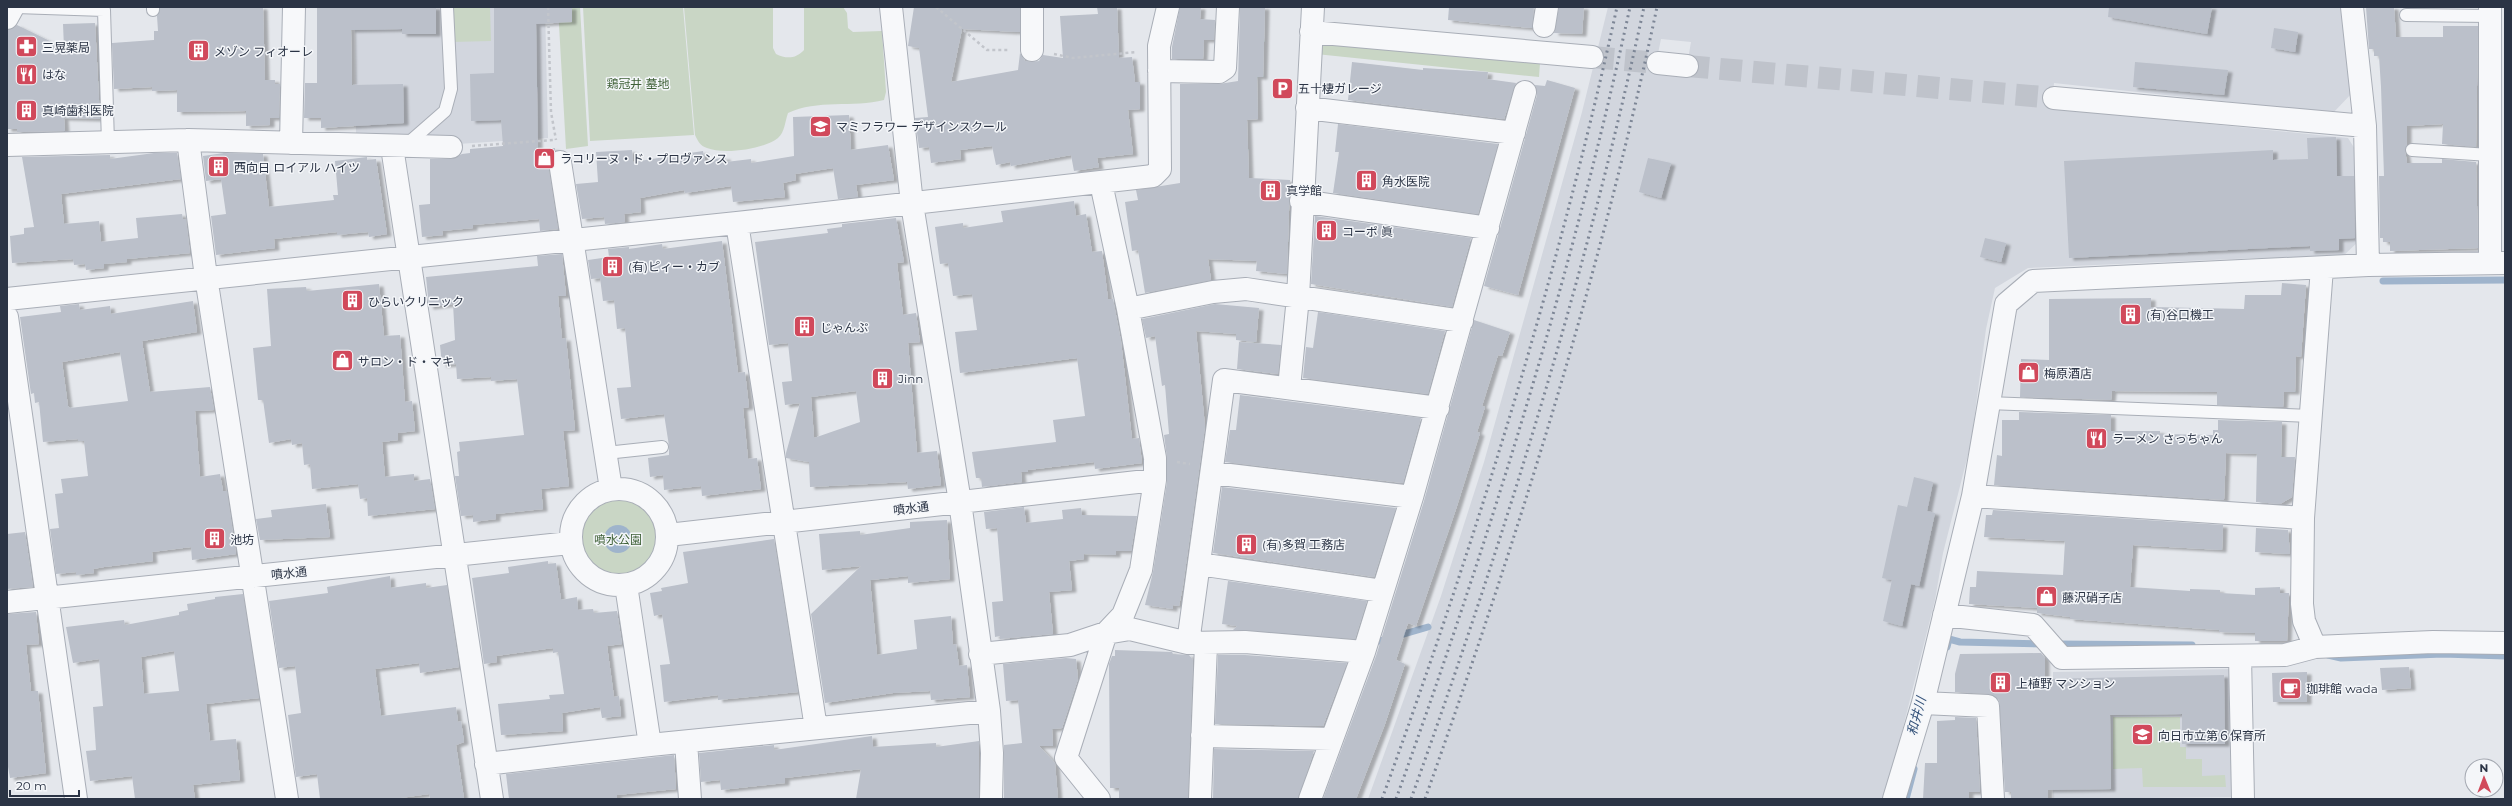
<svg xmlns="http://www.w3.org/2000/svg" width="2512" height="806" viewBox="0 0 2512 806" font-family="Montserrat,'Noto Sans JP',sans-serif">
  <style>
    .built { fill: #d2d6de; fill-rule: evenodd }
    .green { fill: #c9d6c5 }
    .water { fill: #9fb4cc }
    .lines { fill: none; stroke-linecap: round; stroke-linejoin: round }
    .stream { stroke: #9fb4cc; stroke-width: 7 }
    .building { fill: #bbc0ca; fill-rule: evenodd; filter: url(#shadow) }
    .street-tunnel { stroke: #bfc3cb; stroke-width: 22; stroke-dasharray: 22 11; stroke-linecap: butt }
    .lane-casing { stroke: #a9aeb7; stroke-width: 14 }
    .street-casing { stroke: #a9aeb7; stroke-width: 24 }
    .path { stroke: #c2c5cb; stroke-width: 2.5; stroke-dasharray: 3 3; stroke-linecap: butt }
    .lane { stroke: #f7f8fa; stroke-width: 12 }
    .street { stroke: #f7f8fa; stroke-width: 22 }
    .rail { stroke: #7d8696; stroke-width: 3; stroke-dasharray: 2 4; stroke-linecap: butt }
    .labels { text-anchor: middle; dominant-baseline: central; stroke-width: 3; stroke-linejoin: round; paint-order: stroke }
    .poi-label { font-size: 12px; fill: #2b3445; stroke: #f4f6f9; text-anchor: start }
    .park-label { font-size: 12px; fill: #3f6138; stroke: #f4f6f9 }
    .street-label { font-size: 12px; fill: #2b3445; stroke: #f4f6f9 }
    .water-label { font-size: 13px; font-style: italic; fill: #34527a; stroke: #f4f6f9 }
  </style>
  <defs>
    <filter id="shadow"><feDropShadow dx="4.5" dy="2.5" stdDeviation="1" flood-color="#0004"/></filter>
  </defs>
  <rect width="100%" height="100%" fill="#e4e7ec"/>
  <path class="built" d="M355 7H545L548 138 458 144 356 138Z
    M1608 7H2344L2354 91 2333 113 2054 83 2052 108 2348 138 2355 149 2361 239 2341 258H2257L2028 268 1995 288 1986 329 1971 443 1943 553 1935 600 1885 799H1368L1441 596 1484 462 1582 112ZM1661 39 1691 42 1685 77 1654 73Z
    M2232 669 2233 797 2053 799V672Z"/>
  <path class="green" d="M451 7H490L491 41 452 42Z
    M558 7H580L588 146 566 149Z
    M583 7H683L694 135 590 141Z
    M684 7H773V48L776 54C786 59 796 59 804 50V7H843L847 13 848 28 853 32 882 31 886 92 884 100C853 108 817 99 788 113 785 121 785 132 778 138 764 149 724 155 707 148 700 146 698 141 695 135Z
    M1318 41 1540 63 1539 77 1316 54Z
    M577 538a41 41 0 1 1 82 0a41 41 0 1 1-82 0Z
    M2113 717H2180V747H2186V759H2202V776L2225 775 2226 787H2143L2142 768 2113 769Z"/>
  <path class="water" d="M604 539a14 14 0 1 1 28 0a14 14 0 1 1-28 0Z"/>
  <g class="lines">
    <path class="stream" d="M2383 281 2505 280
      M1247 631 1303 636
      M1371 641H1380L1428 627
      M2055 644 2192 645
      M1947 647 1949 639 1960 642 2044 644
      M2328 655 2341 658 2443 654 2505 656
      M1906 799 1914 769"/>
  </g>
  <path class="building" d="M160 7H263L265 80H275V84H280L279 118H270V125L246 126V111L177 112V90L152 91V87L114 89 112 43 154 40V31H158L157 16Z
    M317 7H436V34H402V29L351 30 352 85 403 84 404 123 321 128V118H304L305 83H317Z
    M494 7H572V22L536 24 538 149 555 148V151L549 157 548 164 558 229 540 231 539 219 473 225V228L442 231 443 235 422 237 419 205 430 204V159H451L462 154 470 153V149L503 146 501 120 471 121 470 74 494 73Z
    M914 7H1020V32L962 29 951 82 1018 70 1020 53 1025 61 1032 62 1039 61 1043 55 1063 58 1060 16 1098 14 1097 7H1117L1119 58 1132 57 1135 82H1140V109L1128 110 1133 154 1097 158 1099 167 1074 171 1071 155 1011 166 1010 162 996 165 992 146 960 150 961 159 931 163 929 147 919 148 915 118 928 117 919 48 908 46Z
    M1180 7H1201L1200 19 1215 20 1214 40H1204L1203 59H1172V47Z
    M1240 7H1265L1263 77H1257L1258 119 1247 120 1249 178 1290 180 1287 274 1256 271 1257 261 1208 259 1211 280 1145 293 1138 250 1132 251 1125 202 1138 200 1136 190 1180 183V84H1219L1238 81Z
    M1449 7H1534L1532 28 1448 20Z
    M1559 7H1584L1582 34 1554 33Z
    M2109 7H2212L2207 34 2108 17Z
    M2366 7H2394L2396 37H2443V26H2478L2476 147 2442 144 2443 124 2407 126V145L2405 150 2407 163H2442V159L2476 162 2478 248 2390 251V242H2383V238H2380L2379 176H2384L2381 87 2379 56H2374V49H2369Z
    M95 23 100 119 64 118 65 131 17 132V129H7V30L17 25 64 48 63 24Z
    M2274 28 2298 32 2295 52 2271 48Z
    M1352 62 1423 70V68L1488 72 1487 79 1516 83 1504 119 1348 100Z
    M2135 62 2228 70 2224 95 2133 87Z
    M1547 80 1575 88 1518 295 1484 286 1537 95 1535 85 1545 86Z
    M849 115 851 150 888 145 894 180 856 185 858 197 838 199 833 168 795 174 796 180 783 183 785 197 733 202 731 186 685 193 684 190 640 198 641 212 624 214 625 222 605 224 604 217 582 219 576 184 598 182 596 152 632 150 633 162 703 151 705 161 726 157V162L751 159V163L794 156 793 117Z
    M1338 124 1498 144 1478 214 1333 193 1339 152H1335Z
    M2336 137 2337 176H2354L2355 238 2339 239V250L2310 251V246L2069 258 2064 161 2273 150V160L2308 159 2307 138Z
    M154 153H177L181 179 61 194 64 224 99 221 101 242 138 238 136 218 182 214 183 219H186L190 253 127 259V262L104 264V268L86 270 85 264 74 265 73 259 12 263 10 236 24 234V228L34 227 22 157 110 155V159Z
    M224 153 263 154 269 207 334 200 333 195H338L335 161 367 157V160L376 159 387 234 369 237 368 232 337 235V232L274 239 275 248 216 255 211 216 226 214 221 179 206 181 203 156Z
    M1648 158 1671 163 1661 198 1639 192Z
    M1074 201 1076 216 1086 214 1092 252 1102 251 1108 299H1113L1121 341 1132 439 1139 438 1142 463 1095 469 1094 462 1028 470V472H1021L1022 482 982 487 981 478H976L972 452 1056 442 1053 420 1085 416 1077 358 960 373 955 332 977 330 972 294 953 296 948 263 940 264 935 227 963 223V228L1003 222 1001 211Z
    M1315 216 1471 238 1452 307 1311 284Z
    M896 218 904 262 897 263 903 315 916 313 920 342 908 343 917 453 937 451 941 485 908 489 907 482 810 487 809 462 786 458V453L800 403 785 405 782 382 792 381 788 343 769 345 755 242 828 233 827 229 842 227V224ZM856 391 860 422 814 438 811 397Z
    M1985 238 2006 243 2001 262 1980 257Z
    M722 241 738 373 745 372 749 407 743 408 748 459 757 458 761 489 702 496 701 486 664 490 663 475 650 477 648 458 669 455V446L664 414 621 419 617 388 631 387 625 328 617 329 614 300 603 301 600 278 591 279 588 260 609 257 608 249 629 247V249L662 244 663 249Z
    M562 254 566 296H558L562 339 566 338 575 430 563 431 569 486 541 489 543 509 496 514V519L473 522V515L461 516 455 476H459L457 452 460 451 459 442 524 435 517 379 491 381V377L457 379 456 364 442 365 440 345 455 340 453 304 429 307 426 277 538 266 537 256Z
    M2282 283 2306 285 2301 357 2296 356 2295 392H2284L2283 407 2217 405V392L2112 391 2111 400 2020 397 2021 359 2049 360V299L2151 298V307L2244 309 2245 295H2281Z
    M379 284 384 336 400 335 405 402 412 401 415 431 398 433V440L382 442 385 477 414 474V481L430 479 435 509 368 516 367 498 360 499 358 484 312 489 310 464 304 465 302 443 292 445 291 439 269 443 263 400H258L253 348 271 346 267 289 306 287 307 291Z
    M193 301 197 332 142 341 150 392 210 387 214 410 195 411 200 477 220 474 223 491H227L236 554 192 560 191 547 152 552 153 561 104 567 93 569 94 573 76 575V572L56 574 50 529 59 528 55 494 63 493 61 479 88 476 84 441H78V439L43 442 39 402 35 403 34 393 31 394 20 317 61 312 60 306 79 304 80 310 110 306 111 314ZM120 352 128 401 70 408 68 406 62 362Z
    M1215 304 1259 308 1256 342 1236 340V334L1196 331 1205 427 1183 586 1179 606 1173 605V609L1145 605 1153 572 1167 482V458L1164 435 1169 434 1165 385 1162 386 1155 336 1146 338 1142 319Z
    M1318 312 1445 331 1428 394 1303 378 1306 347 1313 348Z
    M1474 320 1510 332 1502 356 1498 355 1482 406 1485 407 1477 432 1480 433 1456 509 1416 626 1408 623 1396 660 1405 664 1385 724 1356 799H1323L1376 656 1424 501Z
    M1239 342 1281 345 1278 374 1237 369Z
    M1240 395 1421 418 1403 483 1225 462 1230 430H1236Z
    M2019 412 2111 415V431H2160V434L2213 435V430H2218V420L2282 422 2281 457H2295L2292 497 2280 504 2256 502 2257 454 2226 453 2224 500 1994 485 1997 455 2002 456V420H2019Z
    M1914 477 1933 482 1927 511 1935 513 1919 586 1911 584 1902 626 1883 621 1892 580 1882 578 1898 505 1907 507Z
    M1222 487 1396 508 1374 577 1213 553Z
    M326 504 330 537 260 540 256 519 272 517 271 510Z
    M1024 507 1026 523 1063 519 1062 510 1081 508 1082 515 1137 516 1131 551H1116V555L1084 554V559L1069 561 1072 590 1049 592 1053 634 1000 639V636L995 637 992 602 1003 601 997 528 986 529 984 512Z
    M1993 510 2223 525 2222 550 2133 545 2130 587 2190 591V589L2220 590V593L2255 595V588L2280 587V593H2289L2287 641H2255V633L2219 632V630L2070 619V617L2037 613V608L1969 604 1970 587H1976L1977 571 2063 575 2065 541 1984 537 1986 515H1992Z
    M947 520 950 579 908 583V576L870 580 877 655 917 649 914 620 951 616 953 645 956 644 959 666 967 665 970 697 931 700 930 691 893 693 825 703 811 614 861 566 822 570 819 534 860 531V535L910 528V522Z
    M2256 528 2288 530 2290 554 2255 552Z
    M25 532 33 587 7 589V534Z
    M774 539 798 692 718 700V695L664 702 660 665 670 664 662 614 654 616 650 593 662 591 661 588 688 583 683 552Z
    M548 561V564L556 563 561 600 577 597 578 610 593 609 594 613 617 611 622 644 607 646 614 697 619 696 621 716 602 718 600 707 562 713 563 731 501 735 498 704 550 699 549 695 564 694 558 652 553 653V648L496 656 497 662 484 664 472 578 509 573 508 567Z
    M390 576 391 588 426 583V588L447 585 459 667 420 673 419 663 375 669 381 716 456 707 458 722 461 721 464 742 456 745 464 799H430L429 794 393 799H320L317 774 296 777 288 715 301 713 295 666 279 668 269 601 328 593 327 587Z
    M1228 581 1367 601 1355 639 1233 630 1237 626 1222 624Z
    M243 594 259 698 206 704 210 741 236 739 240 780 193 785 195 799H135L132 776 90 781 86 751 96 750 93 707 103 706 99 659 73 663 66 627 124 620 125 625 179 615V612L188 610 187 604 215 599V597ZM174 651 179 691 144 694 141 657Z
    M36 612 39 644 26 645 31 691H38L46 773 10 778 7 761V614Z
    M1115 650 1172 652 1173 654 1189 655 1193 660 1188 799H1119V788H1110L1109 664 1112 656H1115Z
    M2041 653 2045 658V679L2224 675 2225 744H2182V714L2110 715 2111 789 2048 790V799H2011V792H2005L1999 700 1989 694 1955 692V674L1960 654Z
    M1218 655H1245L1347 663 1323 726 1215 724Z
    M1066 658 1076 659 1078 679 1062 728 1052 729 1053 746H1039L1055 763 1058 799H1004V745L1022 743 1018 700 1006 701 1003 664Z
    M2409 667 2411 688 2382 690 2380 668Z
    M2307 672V702H2273L2272 673Z
    M1955 717 1976 718 1980 792H1969V799H1923L1925 763H1937V721L1955 720Z
    M872 736 873 747 936 743V747L979 741V799H856L861 769 785 778V783L721 790 720 780 701 782 699 753 774 745V750Z
    M1214 749 1314 751 1298 799H1213Z
    M674 755 676 789 617 795V799H509L506 774Z"/>
  <g class="lines">
    <path class="street-tunnel" d="M1592 57 1658 63
      M1687 66 2054 98"/>
    <defs>
      <path id="lane" d="M16 7 104 10 108 143
        M153 7V10
        M2406 15 2490 16
        M405 146 445 111 451 89 447 7
        M2412 150 2490 155
        M1988 403 2311 416
        M606 453 662 447"/>
      <path id="street" d="M891 7 912 204 960 502 989 711 992 753 991 799
        M2352 7 2365 126 2368 265
        M2490 7V263
        M7 18 13 7
        M1544 26 1547 7
        M1311 32 1592 57
        M1032 50V7
        M1658 63 1687 66
        M1159 71 1219 72 1225 68 1228 7
        M2054 98 2365 126
        M1307 108 1514 133
        M188 140 206 277 287 799
        M291 143 294 7
        M7 145 188 140 451 147
        M392 147 492 799
        M560 162 611 489
        M1301 201 1488 228
        M737 223 816 728
        M2322 268 2303 518 2302 604 2304 621 2315 647 2433 642 2505 643
        M7 299 737 223 1153 176 1160 169 1159 46 1168 7
        M1128 309 1213 292 1246 289 1462 321
        M7 317 76 799
        M1289 388 1298 297 1313 7
        M1213 473 1412 497
        M571 537a48 48 0 1 1 96 0a48 48 0 1 1-96 0Z
        M1973 496 2303 518
        M668 535 1155 480
        M1199 564 1382 591
        M626 585 650 745
        M7 602 570 543
        M1944 615 2033 625 2062 658 2285 655 2315 647
        M1188 643 1224 380 1438 408
        M980 654 1070 645 1106 633 1130 629 1188 643 1245 642 1364 652
        M2240 656 2243 799
        M1923 703 1988 706 1993 799
        M1202 736 1332 739
        M686 742 690 799
        M486 764 650 745 989 711
        M1099 799 1066 758 1106 633 1123 615 1141 570 1155 480V458L1128 309 1101 183
        M1200 799 1206 644
        M1310 799 1364 652 1412 497 1525 92
        M1894 799 1923 703 1973 496 2006 304 2033 281 2368 265 2505 263"/>
    </defs>
    <use href="#lane" class="lane-casing"/>
    <use href="#street" class="street-casing"/>
    <path class="path" d="M548 7 551 112 556 140
      M936 7 987 50H1010
      M1054 54 1073 58 1137 52
      M472 146 553 140
      M1177 462 1190 464"/>
    <use href="#lane" class="lane"/>
    <use href="#street" class="street"/>
    <path class="rail" d="M1382 799C1476 540 1558 276 1617 7
      M1396 799C1489 540 1572 276 1630 7
      M1411 799C1504 539 1586 277 1644 7
      M1425 799C1517 539 1600 277 1657 7"/>
  </g>
  <defs>
    <symbol id="pharmacy-square" viewBox="-11 -11 22 22"><rect x="-9" y="-9" width="18" height="18" rx="4" fill="#d1495b" stroke="#f4f6f9"/><path d="M-2-6h4v4h4v4h-4v4h-4v-4h-4v-4h4Z" fill="#fff"/></symbol>
    <symbol id="building-square" viewBox="-11 -11 22 22"><rect x="-9" y="-9" width="18" height="18" rx="4" fill="#d1495b" stroke="#f4f6f9"/><path d="M-4-6H4V6H1V3H-1V6H-4ZM-2.5-4.3h1.7v1.8h-1.7ZM.8-4.3h1.7v1.8H.8ZM-2.5-1h1.7V.8h-1.7ZM.8-1h1.7V.8H.8Z" fill="#fff"/></symbol>
    <symbol id="restaurant-square" viewBox="-11 -11 22 22"><rect x="-9" y="-9" width="18" height="18" rx="4" fill="#d1495b" stroke="#f4f6f9"/><path d="M-5-6h1v4h1v-4h1v4h1v-4h1v5L-1.5 .5V6h-2V.5L-5-1ZM5-6V6H3V1.5H1.5Q1.5-4 5-6Z" fill="#fff"/></symbol>
    <symbol id="parking-square" viewBox="-11 -11 22 22"><rect x="-9" y="-9" width="18" height="18" rx="4" fill="#d1495b" stroke="#f4f6f9"/><path d="M-3.5-5.5H1a3.5 3.5 0 0 1 0 7H-1V5.5H-3.5ZM-1-3.4V-.6H.8a1.4 1.4 0 0 0 0-2.8Z" fill="#fff"/></symbol>
    <symbol id="school-square" viewBox="-11 -11 22 22"><rect x="-9" y="-9" width="18" height="18" rx="4" fill="#d1495b" stroke="#f4f6f9"/><path d="M0-5L7-2L0 1L-7-2ZM-4 1L0 2.5L4 1V4Q0 6-4 4Z" fill="#fff"/></symbol>
    <symbol id="shop-square" viewBox="-11 -11 22 22"><rect x="-9" y="-9" width="18" height="18" rx="4" fill="#d1495b" stroke="#f4f6f9"/><path d="M-5-2.5h2.3a2.7 3.5 0 0 1 5.4 0H5L5.5 6h-11ZM-1.5-2.5h3a1.5 2.3 0 0 0-3 0Z" fill="#fff"/></symbol>
    <symbol id="cafe-square" viewBox="-11 -11 22 22"><rect x="-9" y="-9" width="18" height="18" rx="4" fill="#d1495b" stroke="#f4f6f9"/><path d="M-5.5-4.5H6V0H3Q3 3.5 0 3.5H-2.5Q-5.5 3.5-5.5 0ZM3-3.2v2h1.7v-2ZM-6 4.5H4V6H-6Z" fill="#fff"/></symbol>
  </defs>
  <g fill-rule="evenodd">
    <use href="#pharmacy-square" x="14" y="34" width="25" height="25"/>
    <use href="#building-square" x="186" y="38" width="25" height="25"/>
    <use href="#restaurant-square" x="14" y="62" width="25" height="25"/>
    <use href="#parking-square" x="1270" y="76" width="25" height="25"/>
    <use href="#building-square" x="14" y="98" width="25" height="25"/>
    <use href="#school-square" x="808" y="114" width="25" height="25"/>
    <use href="#shop-square" x="532" y="146" width="25" height="25"/>
    <use href="#building-square" x="206" y="154" width="25" height="25"/>
    <use href="#building-square" x="1354" y="168" width="25" height="25"/>
    <use href="#building-square" x="1258" y="178" width="25" height="25"/>
    <use href="#building-square" x="1314" y="218" width="25" height="25"/>
    <use href="#building-square" x="600" y="254" width="25" height="25"/>
    <use href="#building-square" x="340" y="288" width="25" height="25"/>
    <use href="#building-square" x="2118" y="302" width="25" height="25"/>
    <use href="#building-square" x="792" y="314" width="25" height="25"/>
    <use href="#shop-square" x="330" y="348" width="25" height="25"/>
    <use href="#shop-square" x="2016" y="360" width="25" height="25"/>
    <use href="#building-square" x="870" y="366" width="25" height="25"/>
    <use href="#restaurant-square" x="2084" y="426" width="25" height="25"/>
    <use href="#building-square" x="202" y="526" width="25" height="25"/>
    <use href="#building-square" x="1234" y="532" width="25" height="25"/>
    <use href="#shop-square" x="2034" y="584" width="25" height="25"/>
    <use href="#building-square" x="1988" y="670" width="25" height="25"/>
    <use href="#cafe-square" x="2278" y="676" width="25" height="25"/>
    <use href="#school-square" x="2130" y="722" width="25" height="25"/>
  </g>
  <g class="labels">
    <g class="poi-label">
      <text x="42" y="47">三晃薬局</text>
      <text x="214" y="51">メゾン フィオーレ</text>
      <text x="42" y="74">はな</text>
      <text x="1298" y="88">五十棲ガレージ</text>
      <text x="42" y="110">真崎歯科医院</text>
      <text x="836" y="126">マミフラワー デザインスクール</text>
      <text x="560" y="158">ラコリーヌ・ド・プロヴァンス</text>
      <text x="234" y="167">西向日 ロイアル ハイツ</text>
      <text x="1382" y="181">角水医院</text>
      <text x="1286" y="190">真学館</text>
      <text x="1342" y="231">コーポ 眞</text>
      <text x="628" y="266">(有)ピィー・カブ</text>
      <text x="368" y="301">ひらいクリニック</text>
      <text x="2146" y="314">(有)谷口機工</text>
      <text x="820" y="327">じゃんぷ</text>
      <text x="358" y="361">サロン・ド・マキ</text>
      <text x="2044" y="373">梅原酒店</text>
      <text x="898" y="378">Jinn</text>
      <text x="2112" y="438">ラーメン さっちゃん</text>
      <text x="230" y="539">池坊</text>
      <text x="1262" y="544">(有)多賀 工務店</text>
      <text x="2062" y="597">藤沢硝子店</text>
      <text x="2016" y="683">上植野 マンション</text>
      <text x="2306" y="688">珈琲館 wada</text>
      <text x="2158" y="735">向日市立第６保育所</text>
    </g>
    <g class="park-label">
      <text x="638" y="83">鶏冠井 墓地</text>
      <text x="618" y="539">噴水公園</text>
    </g>
    <g class="street-label">
      <text transform="translate(911 508) rotate(-7)">噴水通</text>
      <text transform="translate(289 573) rotate(-6)">噴水通</text>
    </g>
    <g class="water-label">
      <text transform="translate(1916 716) rotate(-75)">和井川</text>
    </g>
  </g>
  <rect width="2512" height="806" fill="none" stroke="#2b3445" stroke-width="16"/>
  <g transform="translate(2484 778) rotate(359)"><circle r="19" fill="#f4f6f9" stroke="#a4a8b1"/>
  <path d="M0-3L7 15L0 10L-7 15Z" fill="#d1495b"/>
  <text y="-6" font-size="11" font-weight="bold" text-anchor="middle" fill="#2b3445">N</text>
  </g>
  <path d="M10 790v6h69v-6" fill="none" stroke="#2b3445" stroke-width="2"/>
  <text x="16" y="790" font-size="12" fill="#2b3445" stroke="#f4f6f9" stroke-width="3" paint-order="stroke">20 m</text>
</svg>
